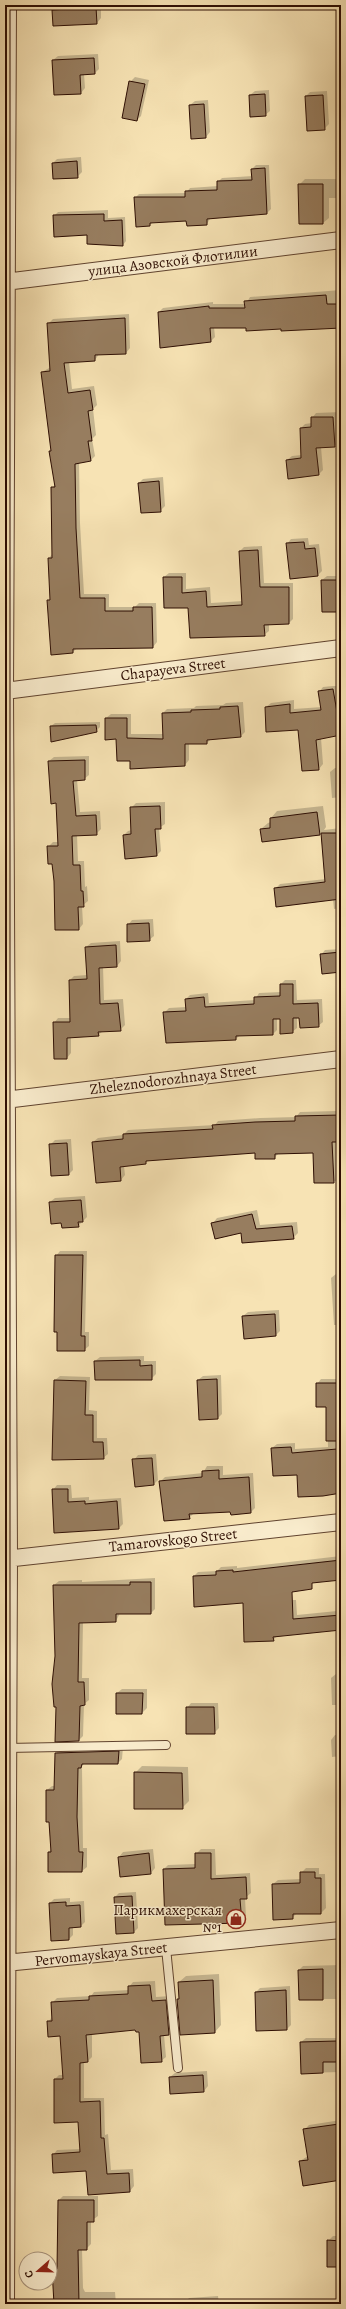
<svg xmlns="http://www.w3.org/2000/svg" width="346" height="2309" viewBox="0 0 346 2309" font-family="Alegreya,serif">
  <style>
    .shadow { fill: #0003 }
    .building { fill: #977d5f; stroke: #2e0e03 }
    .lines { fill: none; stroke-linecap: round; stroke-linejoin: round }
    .service-casing { stroke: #60432f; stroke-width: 10 }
    .minor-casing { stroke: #60432f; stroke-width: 18 }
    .service { stroke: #faedce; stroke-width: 8 }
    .minor { stroke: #faedce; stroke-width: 16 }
    .labels { text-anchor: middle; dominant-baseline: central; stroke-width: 3; stroke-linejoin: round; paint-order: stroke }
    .street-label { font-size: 15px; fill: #2e0e03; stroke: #faedce }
    .poi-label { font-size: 15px; fill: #2e0e03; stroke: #faedce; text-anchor: end }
  </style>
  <rect width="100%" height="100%" fill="#f7e3b4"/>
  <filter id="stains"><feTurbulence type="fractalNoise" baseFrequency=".005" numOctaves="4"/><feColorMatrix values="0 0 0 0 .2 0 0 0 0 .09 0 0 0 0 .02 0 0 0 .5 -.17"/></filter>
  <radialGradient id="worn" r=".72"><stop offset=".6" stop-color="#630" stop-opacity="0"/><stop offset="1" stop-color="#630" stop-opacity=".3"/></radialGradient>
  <path class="shadow" d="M101 5V18L97 23 53 10 57 6Z
    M98 54 99 69 95 73 84 74 85 88 81 93 53 60 58 56Z
    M135 77 149 80 141 116 137 120 130 82Z
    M269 90 270 111 265 115 250 95 255 91Z
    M327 91 329 124 324 129 306 96 310 92Z
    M208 100 210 132 206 137 190 105 195 101Z
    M81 157 82 172 77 177 53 163 57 159Z
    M256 165H269L271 209 267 213 211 217 207 224 187 220 153 222 150 225 135 198 139 194 186 193 190 188 218 186V182L222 178 253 176 252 169Z
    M305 179H341V198H329V218L323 223 299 185Z
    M108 210V218L125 217 126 241 123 245 88 234 54 216 58 212Z
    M341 290V366H339L341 331 339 327H214L215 337 211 341 159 312 163 308 213 302V304H246L250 297Z
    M129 314 130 348 126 353 99 354 95 360 69 362 72 389 94 386 97 405 93 409 96 435 92 439 95 456 91 460 79 462 80 523 84 594H109V607H135L139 603H156L157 642 153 647 77 648 73 652 48 601 51 599 49 558 53 553 52 488 56 484 50 452 52 450 42 372 51 367 48 324 53 319Z
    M341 412V436H338L339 442 334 446 321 447 323 470 319 474 289 478 287 460 292 456 302 455 301 428 305 424 312 423V418L316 413Z
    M163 477 165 506 160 511 139 483 143 479Z
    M308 538 309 545 319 544 322 571 318 575 287 544 291 539Z
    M262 546 264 583H293V619L289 623 269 624V631L264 635 189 607 164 577 169 573H186V589L210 587 211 603 243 601 240 551 244 547Z
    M327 576H341V611H323L322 580Z
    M333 686H341V734L321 738 323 764 319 769 299 729 266 707 271 703 294 700V709L322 707 319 692 323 687Z
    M243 702 245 732 240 737 212 738 207 743H189V760L185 765 131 760 106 718 111 714H131V734H163V713L167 709 194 708 196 706 223 705 226 703Z
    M100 722V727L96 731 51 726 55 723Z
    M89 756V775L84 779 77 780 80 812 100 811 101 829 96 834 77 835 78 861H84L85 887 87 886 88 901 82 906 83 924 79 929H56L53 863 48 847 53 842H59L57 802 49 761 54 757Z
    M335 768H341V797L332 798 330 772Z
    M165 802V824L159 828 161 851 157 855 124 835 128 831 132 830 131 808 136 803Z
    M323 806 326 827 324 830 341 828V908L334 909 333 899 275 889 280 884 326 879 322 832 320 834 261 829 268 823 271 822V818L277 811Z
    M153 919 154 936 149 940 128 925 132 920Z
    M120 941 121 961 117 966H103L104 1000 123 999 125 1025 120 1030 103 1031 98 1035 71 1036V1053L67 1058 54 1023 58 1018H71L70 980 74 976 87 975 86 947 91 943Z
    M341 949V971L321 955 325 950Z
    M285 980H296L297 1000 322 999 323 1022 318 1026 297 1017V1028L292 1032 281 1018H277V1030L273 1034 240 1035 236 1039 167 1042 164 1013 169 1008 186 1007V999L190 995 208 993 209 1003 255 1000 259 993 281 992V984Z
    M341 1106V1181L315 1182 314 1152 279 1153 274 1158 256 1152 149 1160 145 1163 124 1166 125 1175 121 1180 93 1142 98 1138 123 1135 128 1130 215 1125 218 1121 260 1118 296 1117 300 1112 336 1111Z
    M71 1139 73 1170 69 1174 50 1145 55 1140Z
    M85 1196 87 1217 78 1226 62 1222 50 1202 55 1198Z
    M257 1210 260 1225 297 1222 298 1233 293 1238 242 1232 213 1223 217 1218Z
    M60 1251H87L85 1332H89V1346L84 1350 56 1256Z
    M341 1273V1325H334L331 1278 336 1274Z
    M279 1310 280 1331 276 1335 243 1316 248 1312Z
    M144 1356V1361H156V1374L151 1379 95 1361 100 1357Z
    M221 1375 222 1414 218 1418 198 1380 203 1376Z
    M60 1376 90 1377 89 1410 97 1411V1438H107L108 1454 103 1458 53 1459 55 1380Z
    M321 1379H341V1492L298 1474 272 1448 277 1444 295 1443V1449L328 1447 327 1406 317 1384Z
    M156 1454 158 1480 154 1484 134 1460 138 1455Z
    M207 1466H223V1475L253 1473 255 1508 251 1512 232 1514 231 1511 194 1513 189 1518 161 1481 165 1477 203 1473Z
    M57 1485H71L72 1498 89 1497V1500L121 1498 123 1524 119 1528 55 1532 53 1490Z
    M341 1556V1579L287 1584 288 1600H296L297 1615 337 1611 341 1607V1665L338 1629 278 1635 273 1640 244 1601 194 1576 198 1572 217 1571 221 1567 237 1566V1568Z
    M155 1578V1609L151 1613H120L116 1621 83 1622 82 1678H89V1700L84 1704 83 1736 79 1740 57 1706 54 1585 59 1581 82 1580V1582Z
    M341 1673V1756L332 1757 331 1740 335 1735H340L338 1705H332L331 1678 336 1674Z
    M122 1689H147V1708L142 1713H117V1693Z
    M191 1703H218L219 1728 214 1733 187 1708Z
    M123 1747 122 1759 118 1763H85L82 1766 83 1848H87V1867L82 1871H49V1852L51 1849 47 1790 52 1786H55L56 1753 60 1749Z
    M142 1766 188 1767 189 1801 182 1808 135 1773Z
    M153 1849 155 1868 151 1873 121 1876 119 1857 123 1852Z
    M201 1849H215L216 1875 250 1873 251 1893 245 1898 246 1917 242 1922 164 1869 168 1865 196 1864V1854Z
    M306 1868H319V1874H325L326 1908 321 1913H297L292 1918 273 1884 278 1880 301 1879V1873Z
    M136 1892 138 1928 134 1932 117 1933 115 1897 119 1893Z
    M70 1898V1902L84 1901 85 1922 81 1926 73 1927V1935L69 1939 50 1903 54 1899Z
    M341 1965V2072L302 2073 301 2042 306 2038H337L339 1999H300L299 1970 303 1966Z
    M219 1974 221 2025 215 2032 181 2034 178 2000 180 1997 179 1982 186 1976Z
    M155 1981 156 1997 170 1996 173 2030 169 2034 164 2035 166 2057 161 2061 136 2029 92 2032V2057L88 2061H84V2098H104L105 2135 108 2134 111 2170 133 2169 134 2186 130 2191 53 2155 57 2150 81 2149 79 2121 55 2079 59 2075H64L61 2035 48 2022 52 2017V2003L57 1998 91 1996 94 1992 129 1990V1987L133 1982Z
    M290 1986 291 2025 287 2029 256 1992 260 1988Z
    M207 2071 208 2086 204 2091 170 2077 175 2073Z
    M341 2120V2179L303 2185 300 2161 308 2156 304 2130 309 2125Z
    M63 2196H98V2216L91 2221V2244L86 2249H82L83 2288 85 2292H115L116 2304H56L53 2269 58 2264 59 2200Z
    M333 2236H341V2266L328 2241Z
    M218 2296 219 2304H184L189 2298Z"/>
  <path class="building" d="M96 7 97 24 53 26 52 10Z
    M94 58 95 74 80 75 81 94 54 95 52 60Z
    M129 81 145 84 137 121 122 118Z
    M265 94 266 116 250 117 249 95Z
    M323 95 325 130 307 131 305 96Z
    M204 104 206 138 191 139 189 105Z
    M77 161 78 178 53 179 52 163Z
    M265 168 267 214 207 219V225L187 226 186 221 150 223V226L136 227 134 197H185V191L217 190V181L252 180 251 169Z
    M298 184H323V224H299Z
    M104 214V221L122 220 123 246 87 244V235L54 237 53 215Z
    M326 295 327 304H341V328L281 331V329L246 331V328H210L211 342 160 348 158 312 209 306V308H245L244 301Z
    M125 318 126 354 95 355V361L64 363 68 393 90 390 93 410 88 411 92 441H88L91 461 75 464 76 528 80 598H105V611H133V607H152L153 648 73 649V653L51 655 47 600H50L48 558H52L51 487H55L49 451H51L41 372 50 371 47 323Z
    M311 417H333L335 447 316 448 319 475 288 479 286 460 301 458 300 428 311 427Z
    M159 481 161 512 141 513 138 483Z
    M304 542 305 549 315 548 318 576 290 579 286 543Z
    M258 550 260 587H289V624L264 625 265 636 190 638 188 608H164L163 577H182V593L206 591 207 607 242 605 239 551Z
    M321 580H338V612H322Z
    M333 689 341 735 316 740 319 770 302 771 298 730 266 732 265 707 290 704V713L321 710 318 691Z
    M238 706 241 737 207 740V744H185V766L130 769V761H117L116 739 105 740V718H127V738L163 739 162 713 191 712V710L220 709V707Z
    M96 725 97 732 51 742 50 726Z
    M85 760V780L73 781 76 816 96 815 97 835 72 836 73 865H80L81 891H83L84 907H78L79 930H55L54 881 52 864H48L47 846H58L56 803 51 804 48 761Z
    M160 806 161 829H155L157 856 125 859 123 835 131 834 130 807Z
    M317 812 320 835 262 842 260 829 270 828V818Z
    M321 833H341V899L276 907 274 888 325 882Z
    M149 923 150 941 127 942V924Z
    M116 945 117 967 99 968 100 1004 118 1003 121 1031 98 1032 99 1036 67 1038V1059H54L53 1022H70L69 980 87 979 85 947Z
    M341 952V972L322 974 320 954Z
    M280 984H293V1004L318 1003 319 1027 300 1028 299 1018H293V1033L280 1034V1019H273V1035L236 1036V1040L166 1043 163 1012 186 1011 185 999 204 997 205 1007 254 1004V997L280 996Z
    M341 1115V1142H332L334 1183H314L313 1153 275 1154V1159H255V1153L146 1161V1164L120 1167 121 1181 96 1183 92 1142 123 1139V1134L213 1129 212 1125 255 1122 295 1121V1116Z
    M67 1143 69 1175 51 1176 49 1144Z
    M81 1200 83 1222H78L79 1227 62 1228 61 1223 51 1224 49 1202Z
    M252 1214 256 1229 292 1226 294 1239 242 1243 241 1233 215 1239 211 1223Z
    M55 1255H83L81 1336H85V1351H57V1332H54Z
    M275 1314 276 1336 244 1339 242 1316Z
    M140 1360V1366L152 1365V1380H95L94 1361Z
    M217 1379 218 1419 199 1420 197 1380Z
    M54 1380 86 1381 85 1415H93V1442H103L104 1459 52 1460Z
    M316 1383H341V1441H326V1407H316Z
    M291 1447 292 1453 337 1449 341 1470V1493L323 1496 298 1497 297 1475 273 1476 271 1448Z
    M152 1458 154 1485 135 1487 132 1459Z
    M219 1470V1479L249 1477 251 1513 231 1515 230 1512 189 1514 190 1519 164 1521 159 1481 202 1477V1471Z
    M52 1489H68V1502L85 1501V1504L117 1501 119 1529 54 1533Z
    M341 1560V1580L312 1583V1589L292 1592 293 1619 341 1615V1630L273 1637 274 1641 244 1642 243 1603 194 1607 193 1576 216 1575V1571L233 1570V1572Z
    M130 1582H151V1614H116V1622L79 1623 78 1682H84L85 1705 80 1706 79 1741 55 1742 56 1707H54L52 1684 55 1656 53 1585H130Z
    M116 1693H143L142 1714H116Z
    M186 1707H214L215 1734H186Z
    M119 1751 118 1764H82L81 1768H78L77 1817 79 1852H83L82 1872H48V1852H51L49 1822H46V1790H54L55 1753Z
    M134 1772 182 1773 183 1809H134Z
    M149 1853 151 1874 120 1877 118 1857Z
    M195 1853H211V1879L246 1877 247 1899H240L242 1923 165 1925 163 1869 195 1868Z
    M300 1872H315V1878H321V1914H293V1919L273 1920 272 1884 300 1883Z
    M132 1896 134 1933 116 1934 114 1897Z
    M66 1902V1906L80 1905 81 1927 69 1928V1940L51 1941 49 1903Z
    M323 1969V2000H299L298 1970Z
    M213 1980 215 2033 180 2035 177 1999H179L178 1982Z
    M150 1985 152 2001 166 2000 169 2035 160 2036 162 2062 141 2063 139 2032H136L135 2030 86 2035 88 2062 80 2063V2102L100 2101 101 2138H104L107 2174 129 2173 130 2192 88 2195 86 2171 53 2173 52 2154 80 2152 78 2122 54 2123V2079H63L60 2036 48 2037 47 2021H52L51 2002 89 2000V1996L128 1994V1986Z
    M286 1990 287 2030 256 2031 255 1992Z
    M337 2041V2062H323V2073L301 2074 300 2042Z
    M203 2075 204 2092 170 2094 169 2077Z
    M339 2124 341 2180 303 2186 299 2161 308 2160 303 2129Z
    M58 2200H94V2222H87V2250H78L79 2304H54L52 2269H57Z
    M327 2240 341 2241V2267H327Z"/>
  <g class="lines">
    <defs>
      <path id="service" d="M7 1748 166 1745
        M166 1948 178 2068"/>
      <path id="minor" d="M5 282 341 240
        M5 691 341 648
        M5 1100 341 1059
        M5 1559 341 1522
        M5 1963 341 1930
        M6 2304 9 1558 5 691 8 5"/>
    </defs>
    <use href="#service" class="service-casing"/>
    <use href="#minor" class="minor-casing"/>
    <use href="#service" class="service"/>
    <use href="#minor" class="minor"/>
  </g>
  <defs>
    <symbol id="shop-ring" viewBox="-11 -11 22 22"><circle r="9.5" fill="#faedce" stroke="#8f2418" stroke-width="1.5"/><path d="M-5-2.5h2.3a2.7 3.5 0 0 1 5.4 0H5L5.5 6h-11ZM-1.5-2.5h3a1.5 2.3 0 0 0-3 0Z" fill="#8f2418"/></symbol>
  </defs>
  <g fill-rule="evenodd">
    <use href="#shop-ring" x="225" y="1908" width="22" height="22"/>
  </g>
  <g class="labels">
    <g class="street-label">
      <text transform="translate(173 261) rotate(-7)">улица Азовской Флотилии</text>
      <text transform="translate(173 669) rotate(-7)">Chapayeva Street</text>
      <text transform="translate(173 1079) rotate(-7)">Zheleznodorozhnaya Street</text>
      <text transform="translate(173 1540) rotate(-6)">Tamarovskogo Street</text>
      <text transform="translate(101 1954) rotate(-6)">Pervomayskaya Street</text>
    </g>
    <g class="poi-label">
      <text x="222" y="1910">Парикмахерская<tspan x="222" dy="17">№1</tspan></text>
    </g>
  </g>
  <rect width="346" height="2309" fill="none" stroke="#f7e3b4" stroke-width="20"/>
  <rect x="6" y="6" width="334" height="2297" fill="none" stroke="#2e0e03" stroke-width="2"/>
  <rect x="10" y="10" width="326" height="2289" fill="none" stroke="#2e0e03"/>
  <g transform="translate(38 2271) rotate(250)"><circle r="19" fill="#faedce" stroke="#a8947d"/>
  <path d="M0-3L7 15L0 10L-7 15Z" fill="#8f2418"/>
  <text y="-6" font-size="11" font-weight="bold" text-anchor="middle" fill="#2e0e03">С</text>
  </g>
  <rect width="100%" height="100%" filter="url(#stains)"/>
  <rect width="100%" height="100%" fill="url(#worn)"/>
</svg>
